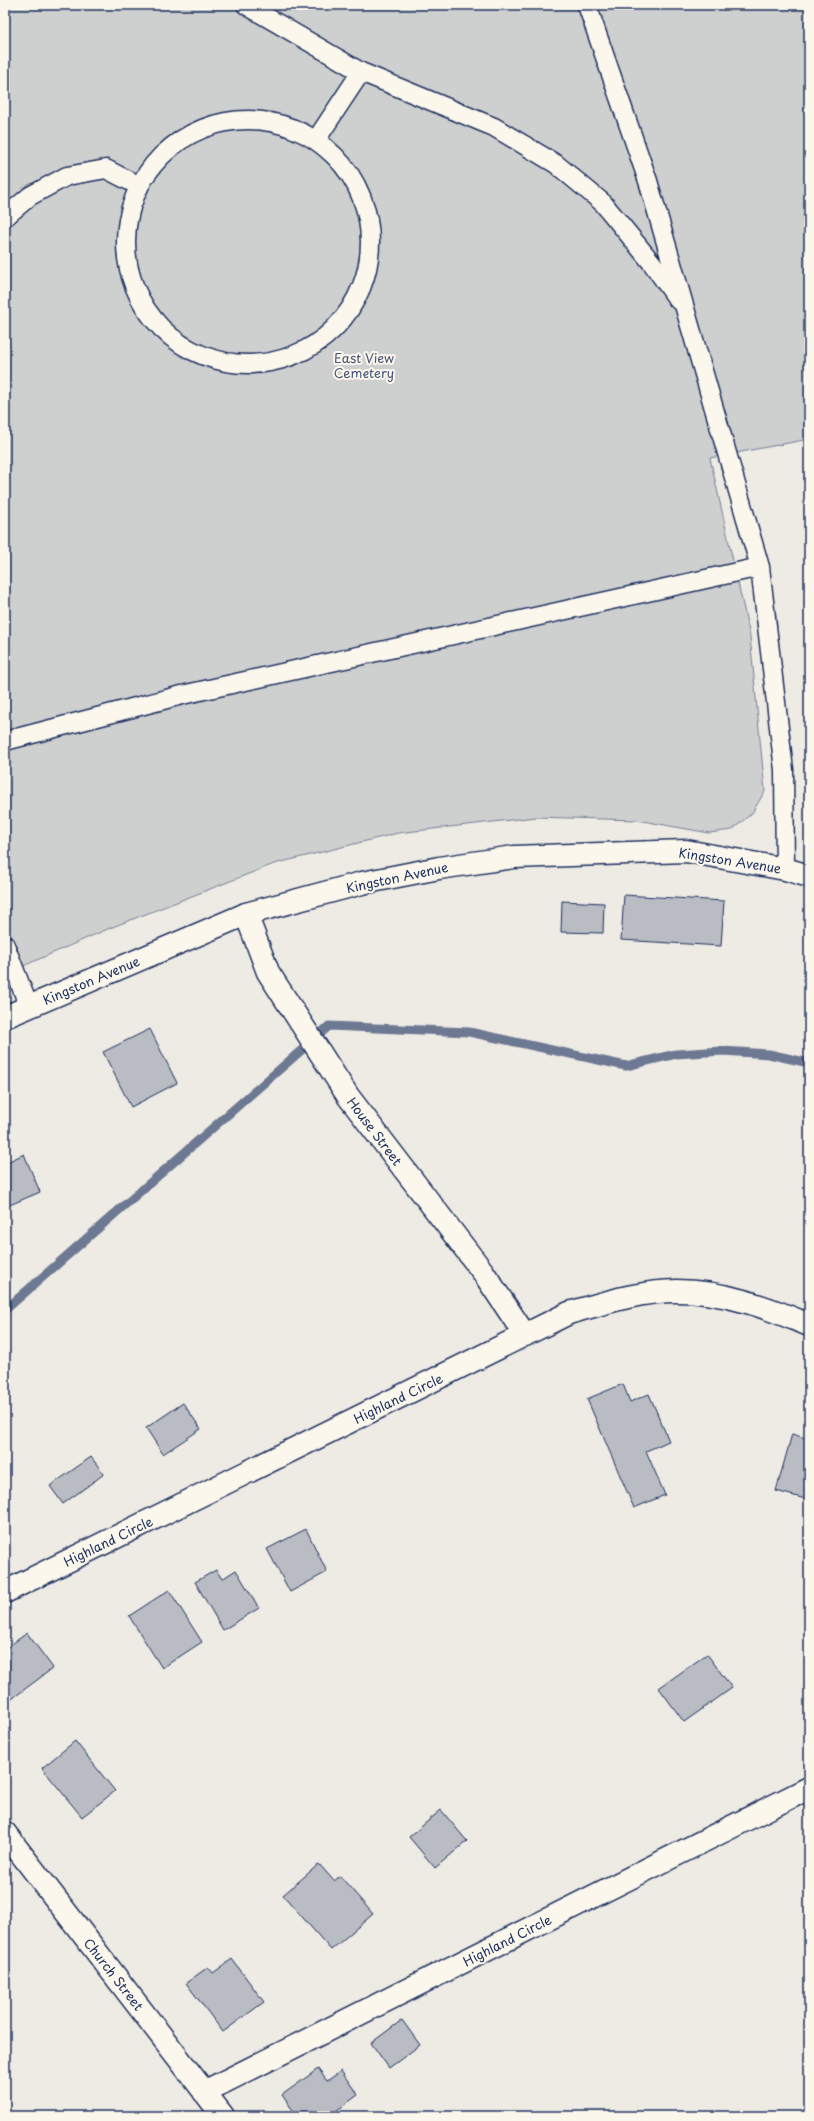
<svg xmlns="http://www.w3.org/2000/svg" width="814" height="2121" viewBox="0 0 814 2121" font-family="'Playpen Sans',sans-serif">
  <style>
    .green { fill: #cecfcf; stroke: #747f96 }
    .lines { fill: none; stroke-linecap: round; stroke-linejoin: round }
    .stream { stroke: #6d7892; stroke-width: 9 }
    .building { fill: #b9bcc3; stroke: #1b2f5e }
    .service-casing { stroke: #1b2f5e; stroke-width: 21 }
    .minor-casing { stroke: #1b2f5e; stroke-width: 25 }
    .tertiary-casing { stroke: #1b2f5e; stroke-width: 25 }
    .service { stroke: #fbf7ec; stroke-width: 18 }
    .minor { stroke: #fbf7ec; stroke-width: 22 }
    .tertiary { stroke: #fbf7ec; stroke-width: 22 }
    .labels { text-anchor: middle; dominant-baseline: central; stroke-width: 4; stroke-linejoin: round; paint-order: stroke }
    .park-label { font-size: 13px; fill: #48577a; stroke: #fbf7ec }
    .street-label { font-size: 13px; fill: #1b2f5e; stroke: #fbf7ec }
  </style>
  <rect width="100%" height="100%" fill="#eeebe4"/>
  <filter id="ink" filterUnits="userSpaceOnUse"><feTurbulence type="fractalNoise" baseFrequency=".025" numOctaves="2"/><feDisplacementMap in="SourceGraphic" scale="8" xChannelSelector="R" yChannelSelector="G"/><feConvolveMatrix kernelMatrix="1 2 1 2 8 2 1 2 1" color-interpolation-filters="sRGB"/></filter>
  <g filter="url(#ink)">
    <path class="green" d="M5 5H809V439L710 458 750 636 765 791 752 813 732 830 709 833 637 820 536 817 398 833 274 864 110 928 5 974Z"/>
    <g class="lines">
      <path class="stream" d="M5 1310 329 1026 469 1032 626 1066 676 1054 723 1051 769 1054 809 1063"/>
    </g>
    <path class="building" d="M624 895 724 901 721 946 621 940Z
      M562 901 604 903 603 933 561 932Z
      M150 1029 177 1083 131 1107 103 1052Z
      M5 1117 10 1127 5 1130Z
      M24 1154 40 1192 5 1207V1163Z
      M623 1384 630 1402 649 1394 669 1441 646 1451 665 1495 634 1508 587 1399Z
      M183 1403 201 1429 163 1454 146 1428Z
      M792 1434 809 1439V1500L776 1491Z
      M91 1457 104 1474 63 1504 50 1486Z
      M306 1529 327 1572 290 1592 267 1549Z
      M216 1570 222 1579 236 1570 259 1608 223 1630 195 1582Z
      M169 1590 202 1642 162 1668 129 1616Z
      M27 1633 53 1668 5 1704V1649Z
      M707 1654 732 1688 684 1722 659 1688Z
      M75 1741 115 1791 82 1817 42 1768Z
      M441 1810 467 1841 435 1868 409 1837Z
      M319 1864 334 1881 340 1876 373 1914 331 1950 283 1895Z
      M232 1959 264 2002 223 2032 186 1983 208 1967 213 1973Z
      M402 2020 420 2045 389 2068 371 2043Z
      M318 2069 327 2081 341 2071 358 2095 329 2116H297L282 2095Z"/>
    <g class="lines">
      <defs>
        <path id="service" d="M246 5 361 72 494 127 556 164 603 203 652 263 678 300
          M587 5 648 181 760 567 784 770 785 869
          M126 242a122 122 0 1 1 244 0a122 122 0 1 1-244 0Z
          M316 140 361 72
          M5 217 30 196 67 176 106 169 139 186
          M5 741 182 695 760 567
          M5 945 29 1007"/>
        <path id="minor" d="M246 914 268 972 348 1096 483 1272 525 1335
          M5 1592 569 1313C604 1303 640 1291 677 1291 723 1291 767 1307 809 1325
          M5 1833 223 2116
          M204 2092 809 1788"/>
        <path id="tertiary" d="M5 1017 246 914 362 883 439 868 514 857 686 851 785 869 809 876"/>
      </defs>
      <use href="#service" class="service-casing"/>
      <use href="#minor" class="minor-casing"/>
      <use href="#tertiary" class="tertiary-casing"/>
      <use href="#service" class="service"/>
      <use href="#minor" class="minor"/>
      <use href="#tertiary" class="tertiary"/>
    </g>
  </g>
  <g class="labels">
    <g class="park-label">
      <text x="364" y="357">East View<tspan x="364" dy="15">Cemetery</tspan></text>
    </g>
    <g class="street-label">
      <text transform="translate(730 860) rotate(9)">Kingston Avenue</text>
      <text transform="translate(397 877) rotate(-12)">Kingston Avenue</text>
      <text transform="translate(91 980) rotate(-23)">Kingston Avenue</text>
      <text transform="translate(375 1131) rotate(53)">House Street</text>
      <text transform="translate(398 1398) rotate(-26)">Highland Circle</text>
      <text transform="translate(108 1541) rotate(-26)">Highland Circle</text>
      <text transform="translate(507 1940) rotate(-27)">Highland Circle</text>
      <text transform="translate(114 1974) rotate(52)">Church Street</text>
    </g>
  </g>
  <rect width="814" height="2121" fill="none" stroke="#fbf7ec" stroke-width="20"/>
  <rect x="10" y="10" width="794" height="2101" fill="none" stroke="#1b2f5e" stroke-width="1.5" filter="url(#ink)"/>
</svg>
